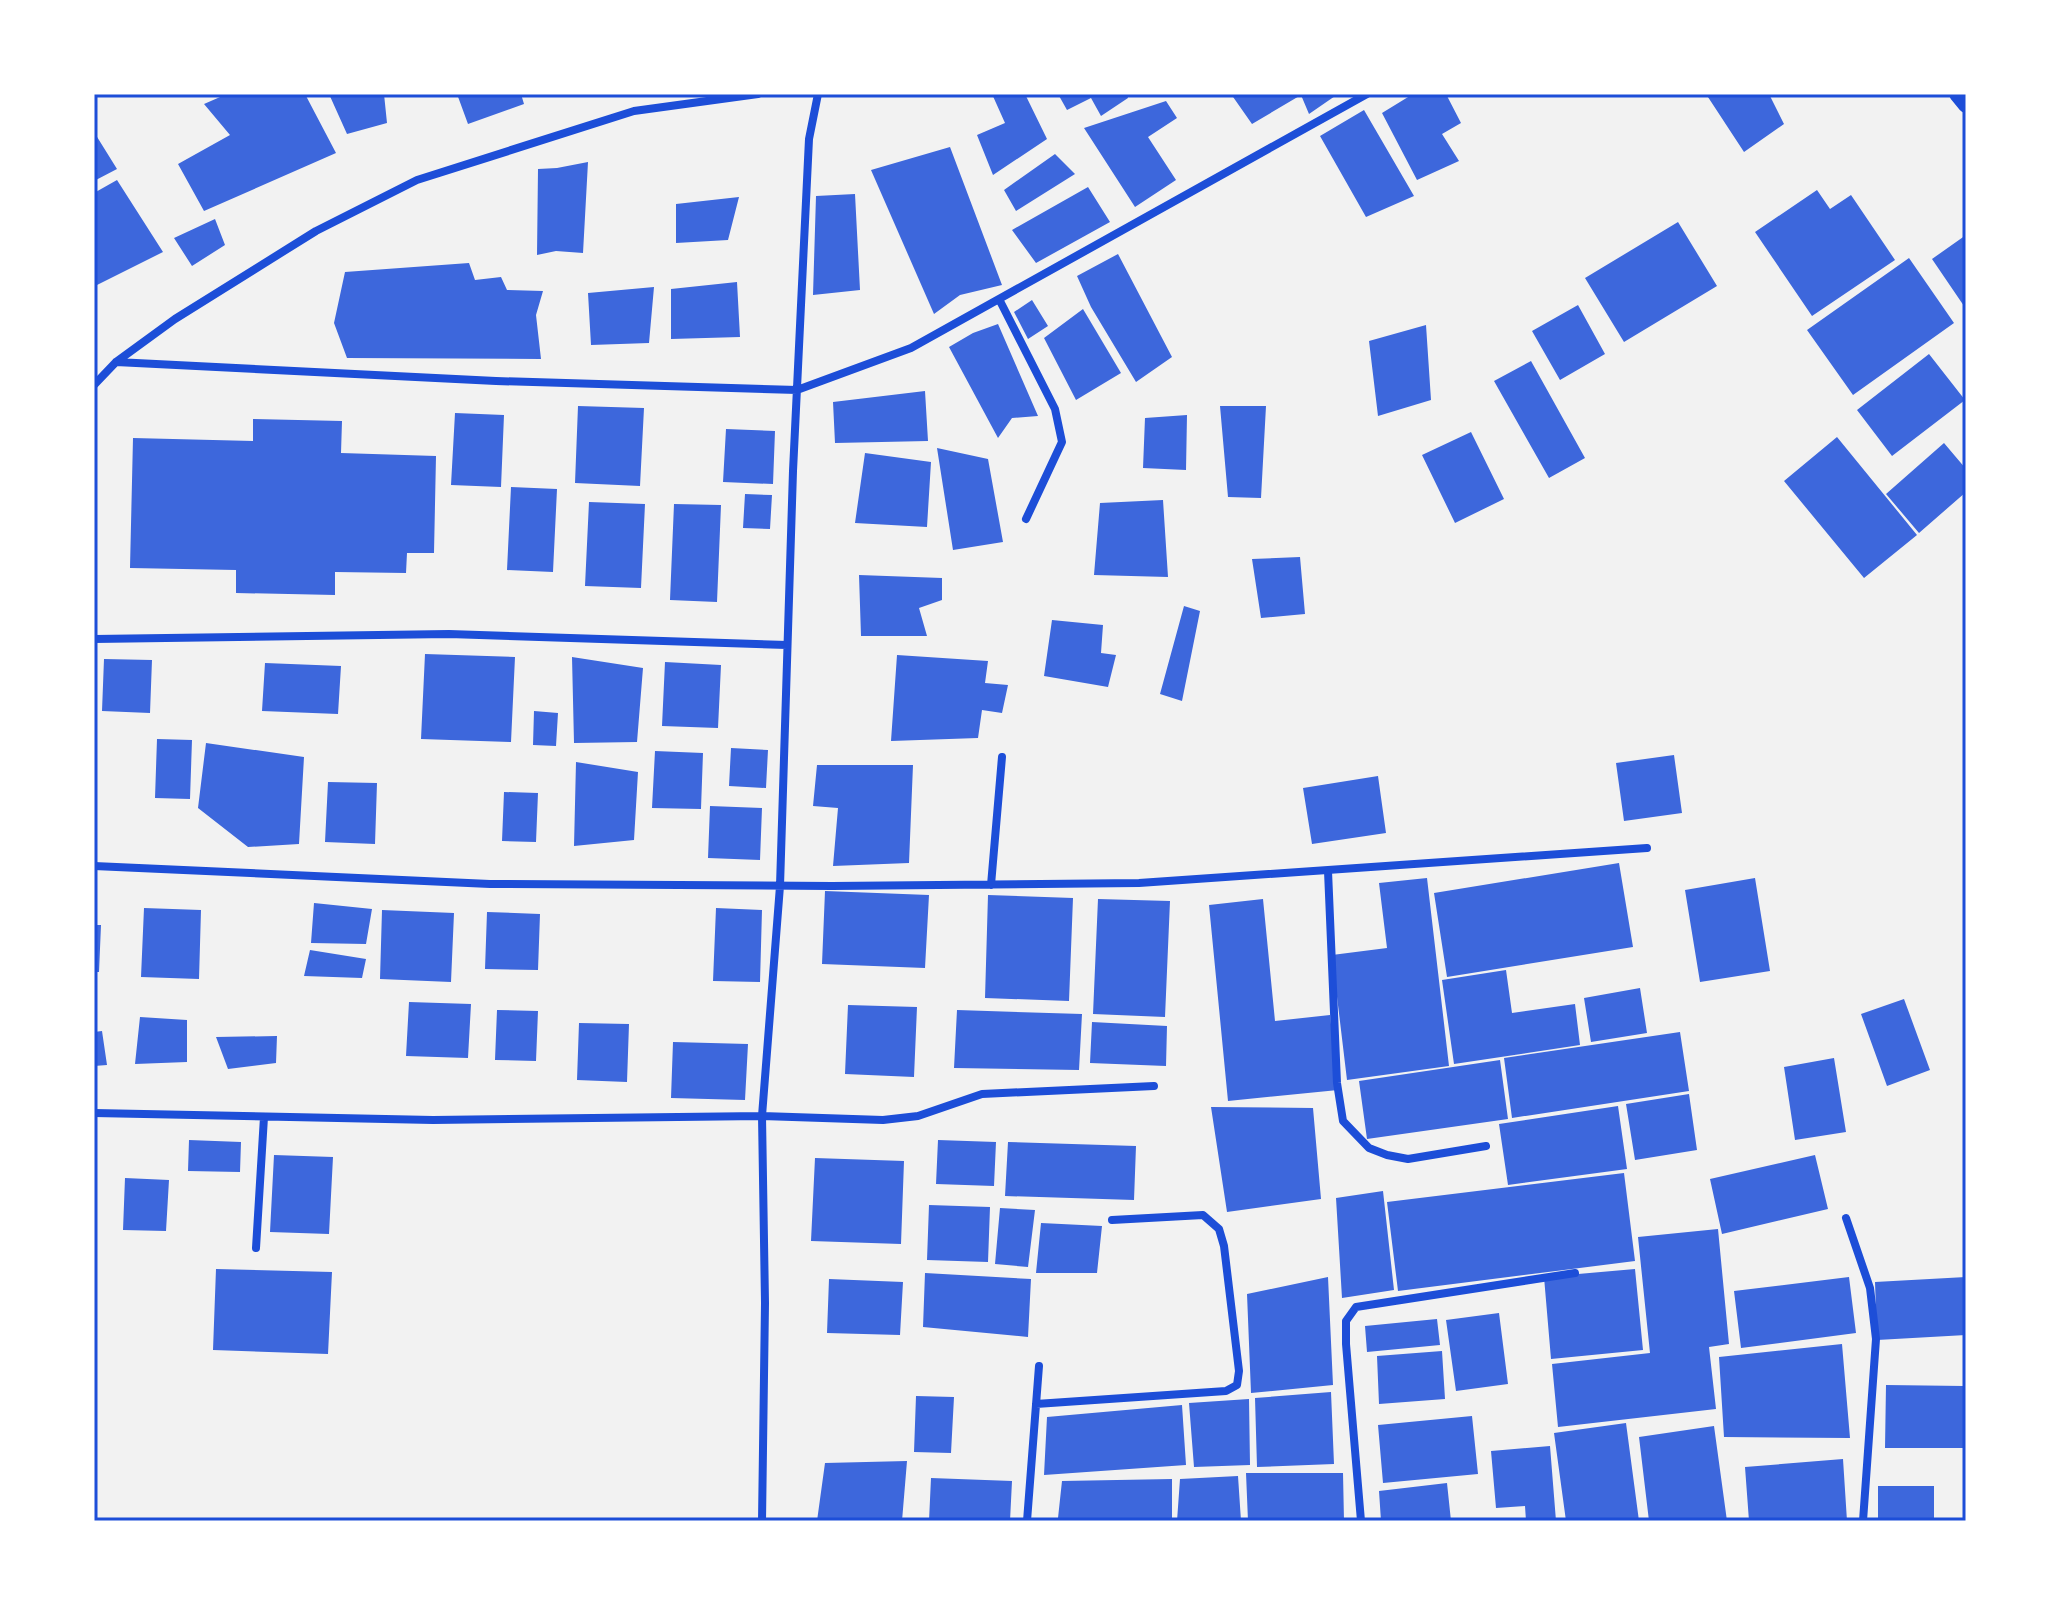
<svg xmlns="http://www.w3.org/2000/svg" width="2060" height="1615" viewBox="0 0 2060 1615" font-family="Quicksand,sans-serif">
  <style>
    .building { fill: #3d67dc }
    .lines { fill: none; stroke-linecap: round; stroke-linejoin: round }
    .minor { stroke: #1d4ed8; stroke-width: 8 }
    .secondary { stroke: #1d4ed8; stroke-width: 16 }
    .neatline { fill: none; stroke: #1d4ed8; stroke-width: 3 }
  </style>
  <rect width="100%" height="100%" fill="#f2f2f2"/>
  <path class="building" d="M227 94H305L336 153 204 211 178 164 230 135 204 104Z
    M329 94H384L387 123 347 134Z
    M457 94H521L524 104 468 124Z
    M992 94H1025L1047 139 993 175 977 135 1005 123Z
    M1058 94H1127L1128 98 1101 116 1091 98 1067 110Z
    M1231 94H1338L1309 114 1301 95 1252 124Z
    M1413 94H1446L1461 123 1442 134 1459 161 1417 180 1382 113Z
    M1706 94H1769L1784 124 1744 152Z
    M1166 101 1177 118 1148 137 1176 180 1135 207 1084 128Z
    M1364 110 1414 196 1366 217 1320 136Z
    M94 132 117 169 94 181Z
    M950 147 1002 285 960 295 934 314 871 170Z
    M1055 154 1075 174 1016 211 1004 190Z
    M588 162 583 253 556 251 537 255 538 169 557 168Z
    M117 180 163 252 97 285 94 279V193Z
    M1088 187 1110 222 1036 263 1012 230Z
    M1817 190 1830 209 1851 195 1895 260 1812 316 1755 232Z
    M855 194 860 290 813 295 816 196Z
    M739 197 728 240 676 243V204Z
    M215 219 225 245 192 266 174 238Z
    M1678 222 1717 286 1624 342 1585 278Z
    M1966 235V309L1932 259Z
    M1118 254 1172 357 1136 382 1091 307 1077 276Z
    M1909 258 1954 323 1853 395 1807 330Z
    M469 263 475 280 501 277 507 290 543 291 536 315 541 359 347 358 334 323 345 272Z
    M737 282 740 337 671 339V289Z
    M654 287 649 343 591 345 588 293Z
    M1032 300 1048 326 1028 339 1014 312Z
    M1578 305 1605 354 1560 380 1532 331Z
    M1083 309 1121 373 1076 400 1044 338Z
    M998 324 1038 416 1012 418 998 438 949 347 973 333Z
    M1426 325 1431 400 1378 416 1369 341Z
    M1929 354 1965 400 1892 456 1857 410Z
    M1531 361 1585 458 1549 478 1494 381Z
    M925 391 928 441 835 443 833 402Z
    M578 406 644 408 640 486 575 483Z
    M1220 406H1266L1261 498 1228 497Z
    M455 413 504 415 501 487 451 485Z
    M1187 415 1186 470 1143 468 1145 418Z
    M253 419 342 421 341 453 436 456 434 553H407L406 573 335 572V595L236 593V570L130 568 133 438 253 441Z
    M726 429 775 431 773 484 723 482Z
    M1471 432 1504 499 1455 523 1422 455Z
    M1837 437 1917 535 1864 578 1784 481Z
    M1944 443 1966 469V492L1919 533 1886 494Z
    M937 448 988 459 1003 542 953 550Z
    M865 453 931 462 927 527 855 523Z
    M511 487 557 489 553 572 507 570Z
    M745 494 772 495 770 529 743 528Z
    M1163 500 1168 577 1094 575 1100 503Z
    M589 502 645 504 641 588 585 586Z
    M674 504 721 505 717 602 670 600Z
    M1300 557 1305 614 1261 618 1252 559Z
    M859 575 942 578V600L919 608 927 636H861Z
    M1184 606 1200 611 1182 701 1160 694Z
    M1052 620 1103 625 1101 653 1116 655 1108 687 1044 676Z
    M425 654 515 657 511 742 421 739Z
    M897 655 988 661 985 683 1008 685 1002 713 982 710 978 738 891 741Z
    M572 657 643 668 637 742 574 743Z
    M104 659 152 660 150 713 102 711Z
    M665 662 721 665 718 728 662 726Z
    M265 663 341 666 338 714 262 711Z
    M534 711 558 713 556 746 533 745Z
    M157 739 192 740 190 799 155 798Z
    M206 743 304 757 299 844 248 847 198 808Z
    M731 748 768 750 766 788 729 786Z
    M655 751 703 753 701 809 652 808Z
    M1674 755 1682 813 1624 821 1616 763Z
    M576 762 638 772 634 840 574 846Z
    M817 765H913L909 863 833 866 838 808 813 806Z
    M1378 776 1386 833 1312 844 1303 788Z
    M328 782 377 783 375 844 325 842Z
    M504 792 538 793 536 842 502 841Z
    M710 806 762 808 760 860 708 858Z
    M1619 863 1633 947 1447 977 1434 893Z
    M1427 878 1449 1066 1347 1080 1332 955 1387 948 1379 883Z
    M1755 878 1770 971 1700 982 1685 890Z
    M825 891 929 895 925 968 822 964Z
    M988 895 1073 898 1069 1001 985 998Z
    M1098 899 1170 901 1165 1017 1093 1014Z
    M1263 899 1275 1021 1330 1015 1338 1090 1228 1101 1209 905Z
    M314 903 372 909 366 944 311 943Z
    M144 908 201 910 199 979 141 977Z
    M716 908 762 910 760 982 713 981Z
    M382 910 454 913 451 982 380 979Z
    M487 912 540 914 538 970 485 969Z
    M94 925H101L99 972H94Z
    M310 950 366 959 362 978 304 976Z
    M1506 970 1512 1013 1575 1004 1580 1045 1454 1064 1442 980Z
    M1640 988 1647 1033 1591 1042 1584 998Z
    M1904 999 1930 1070 1887 1086 1861 1014Z
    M409 1002 471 1004 468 1058 406 1056Z
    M848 1005 917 1007 914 1077 845 1074Z
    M497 1010 538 1011 536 1061 495 1060Z
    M957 1010 1082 1014 1079 1070 954 1068Z
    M140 1017 187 1020V1062L135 1064Z
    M1092 1022 1167 1026 1166 1066 1090 1063Z
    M579 1023 629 1024 627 1082 577 1080Z
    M102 1031 107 1065 94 1066V1032Z
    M1680 1032 1689 1091 1512 1118 1504 1058Z
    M277 1036 276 1063 228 1069 216 1037Z
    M673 1042 748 1044 745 1100 671 1098Z
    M1834 1058 1846 1132 1795 1140 1784 1067Z
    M1500 1060 1508 1119 1367 1139 1359 1081Z
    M1689 1094 1697 1150 1635 1160 1626 1104Z
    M1618 1106 1627 1169 1508 1185 1499 1124Z
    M1211 1107 1313 1108 1321 1199 1227 1212Z
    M189 1140 241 1142 240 1172 188 1171Z
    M938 1140 996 1142 994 1186 936 1184Z
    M1008 1142 1136 1146 1134 1200 1005 1196Z
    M274 1155 333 1157 329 1234 270 1232Z
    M1815 1155 1828 1209 1722 1234 1710 1179Z
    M815 1158 904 1161 901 1244 811 1241Z
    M1624 1173 1635 1261 1398 1291 1387 1202Z
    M125 1178 169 1180 166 1231 123 1230Z
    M1383 1191 1394 1290 1342 1298 1336 1198Z
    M929 1205 990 1207 988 1262 927 1260Z
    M1000 1208 1035 1210 1028 1267 995 1264Z
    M1041 1223 1102 1226 1097 1273H1036Z
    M1718 1229 1729 1344 1709 1347 1716 1409 1558 1427 1552 1364 1650 1353 1638 1237Z
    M216 1269 332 1272 328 1354 213 1350Z
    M1635 1269 1643 1350 1551 1359 1544 1277Z
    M925 1273 1031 1279 1028 1337 923 1327Z
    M1328 1277 1333 1385 1251 1393 1247 1294Z
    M1849 1277 1856 1333 1741 1348 1734 1291Z
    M1966 1277V1335L1877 1340 1875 1282Z
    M829 1279 903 1282 900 1335 827 1333Z
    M1499 1313 1508 1384 1456 1391 1446 1320Z
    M1437 1319 1440 1345 1367 1352 1365 1326Z
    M1842 1344 1850 1438 1724 1437 1719 1357Z
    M1442 1351 1445 1399 1379 1404 1377 1356Z
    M1886 1385 1964 1386 1963 1448H1885Z
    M1331 1392 1334 1464 1257 1467 1255 1398Z
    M916 1396 954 1397 951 1453 914 1452Z
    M1249 1399 1250 1465 1194 1467 1189 1403Z
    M1182 1405 1186 1465 1044 1475 1047 1417Z
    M1472 1416 1478 1474 1383 1483 1378 1425Z
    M1626 1423 1639 1521H1566L1554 1433Z
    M1714 1426 1727 1521H1649L1639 1437Z
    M1550 1446 1556 1521H1526L1525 1506 1496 1508 1491 1451Z
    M1843 1459 1847 1521H1749L1745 1467Z
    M907 1461 902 1521H817L825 1463Z
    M1246 1473H1343L1344 1521H1248Z
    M1238 1476 1241 1521H1177L1180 1479Z
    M931 1478 1012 1481 1010 1521H929Z
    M1172 1479V1521L1058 1518 1062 1481Z
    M1447 1483 1451 1521H1381L1379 1491Z
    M1878 1486H1934V1521H1878Z"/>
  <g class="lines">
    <path class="minor" d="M999 299 1055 409 1062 442 1026 519
      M116 362 496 381 797 390 911 348 1367 94
      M94 385 116 362 175 319 316 231 417 180 634 111 758 94
      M94 639 449 634 787 645
      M94 866 490 884 832 886 1139 883 1647 848
      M1328 871 1337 1083 1343 1121 1369 1148 1387 1155 1408 1159 1486 1146
      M991 885 1002 757
      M94 1113 433 1120 762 1116 883 1120 918 1116 982 1094 1154 1086
      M1846 1218 1870 1288 1876 1339 1863 1521
      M256 1248 264 1117
      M1036 1404 1226 1391 1237 1385 1239 1371 1224 1246 1219 1229 1203 1215 1112 1220
      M762 1521 765 1303 762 1116 780 886 793 471 809 139 818 94
      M1027 1521 1039 1366
      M1361 1521 1346 1344V1321L1356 1307 1575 1273"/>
    <path class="secondary" d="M1957 94 1966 105"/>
  </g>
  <rect width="2060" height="1615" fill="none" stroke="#ffffff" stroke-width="192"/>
  <rect x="96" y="96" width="1868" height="1423" class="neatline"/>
</svg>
